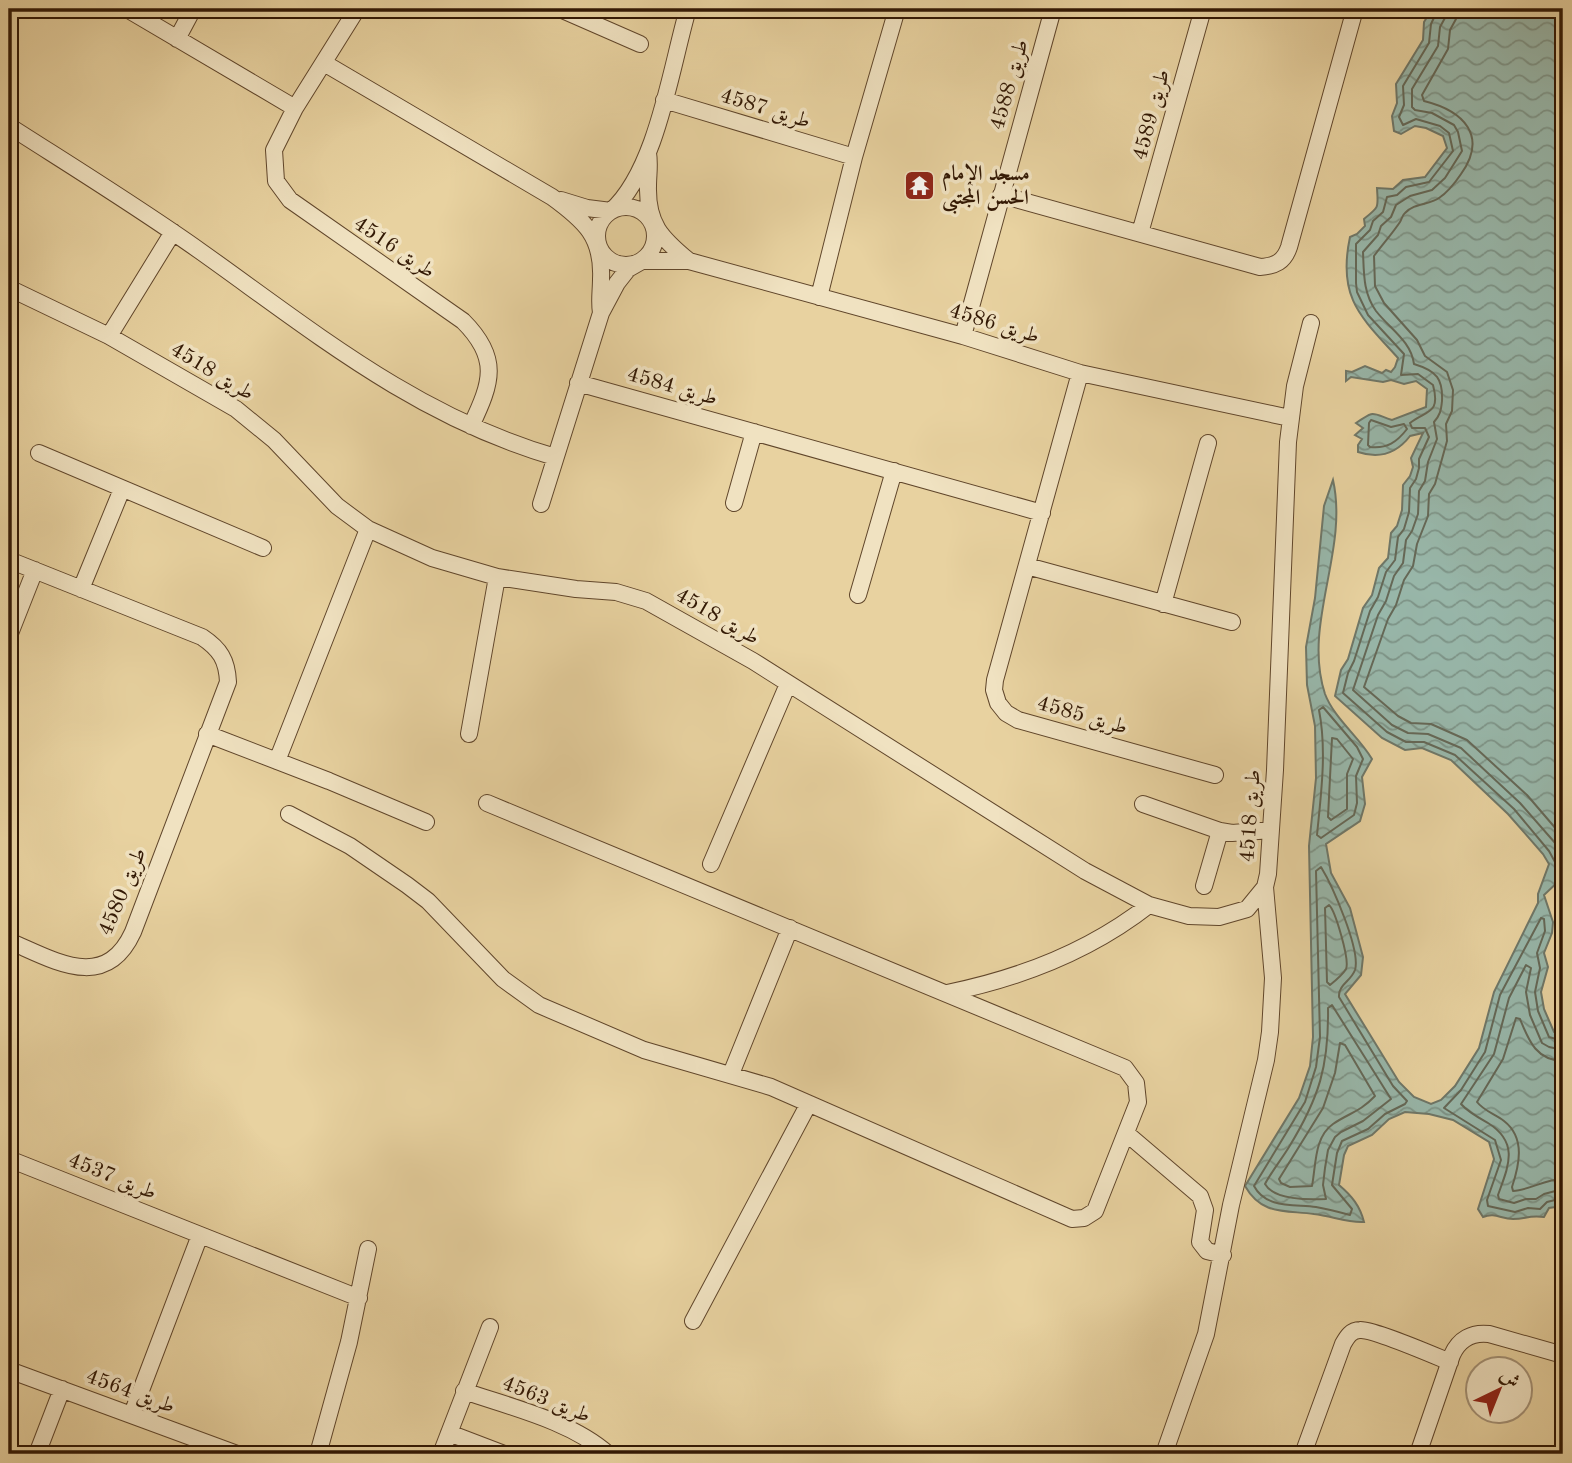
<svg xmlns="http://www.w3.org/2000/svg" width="1572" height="1463" viewBox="0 0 1572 1463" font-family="'Old Standard TT',Amiri,serif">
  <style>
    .water { fill: url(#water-waves); stroke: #6f7768; stroke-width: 2 }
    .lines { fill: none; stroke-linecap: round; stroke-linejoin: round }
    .shore { stroke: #656857; stroke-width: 2 }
    .minor-casing { stroke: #60462b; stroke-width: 18 }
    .minor { stroke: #f0e2c1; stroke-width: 16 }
    .labels { text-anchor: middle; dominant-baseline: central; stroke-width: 7; stroke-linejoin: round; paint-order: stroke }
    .street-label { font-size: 21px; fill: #321804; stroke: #f0e2c1 }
    .poi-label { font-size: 21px; font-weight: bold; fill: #321804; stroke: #f0e2c1; text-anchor: start }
  </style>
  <defs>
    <pattern id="water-waves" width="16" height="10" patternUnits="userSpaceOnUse" patternTransform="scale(1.75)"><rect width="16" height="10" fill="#98b7aa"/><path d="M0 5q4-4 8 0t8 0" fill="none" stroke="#7d9488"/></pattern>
  </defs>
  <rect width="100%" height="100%" fill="#e8d2a0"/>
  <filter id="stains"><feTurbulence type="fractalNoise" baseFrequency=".00286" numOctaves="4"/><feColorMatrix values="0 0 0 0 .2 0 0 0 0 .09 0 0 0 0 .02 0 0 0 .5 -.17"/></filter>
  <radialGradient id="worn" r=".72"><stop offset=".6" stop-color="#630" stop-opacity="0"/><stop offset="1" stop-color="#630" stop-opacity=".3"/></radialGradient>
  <path class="water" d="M1432 9H1563V877L1544 895 1553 922 1552 933 1544 953 1548 967 1541 992 1544 1009 1554 1032 1563 1035V1206L1549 1208 1544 1217C1528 1215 1526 1219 1513 1219 1501 1219 1495 1212 1483 1217L1478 1209 1494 1159 1489 1142 1453 1120 1429 1114 1405 1112 1389 1119 1372 1135 1348 1146 1344 1155 1339 1185C1352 1196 1360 1206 1364 1222 1347 1223 1332 1216 1314 1214 1286 1210 1262 1216 1245 1186L1299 1098 1310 1066 1313 1037 1309 846 1316 778 1315 726 1307 685 1306 647 1315 598 1324 506 1333 480C1349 551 1302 624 1325 694 1334 718 1359 737 1372 759L1362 777 1365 804 1360 821 1326 844 1331 873 1350 908 1363 957 1361 975 1345 994 1399 1082 1414 1097 1431 1104 1441 1100 1455 1086 1479 1048 1494 992 1538 903V894L1549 864 1543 854 1508 814 1451 760 1422 748 1405 750 1382 738 1335 696 1341 670 1348 659 1363 608 1372 595 1379 568 1388 558 1391 533 1397 526 1402 510 1403 485 1410 476 1413 467 1411 458 1423 433 1410 436C1397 453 1379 459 1358 452V445L1362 439 1355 435 1363 428 1356 423C1375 410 1371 413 1392 420L1426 407 1427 389 1416 381 1404 384 1391 380 1383 382 1351 377 1346 381V371L1352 372 1365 366 1382 373 1386 370 1391 372 1395 367 1398 358C1361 317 1337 298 1350 237L1357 234 1365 226 1364 219C1380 206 1378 208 1377 188L1393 189 1403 180 1425 177 1447 148 1443 136 1426 128 1415 126 1401 134 1394 131 1392 116 1397 103 1396 84 1423 40 1424 22Z"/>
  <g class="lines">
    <path class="shore" d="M1438 9 1431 24 1429 43 1403 86 1404 105 1399 117 1403 125 1416 119 1440 126 1449 133 1453 151 1429 182 1406 187 1397 195 1387 197 1383 212 1373 221 1370 230 1356 244V283L1357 292 1368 315 1404 354 1401 375 1418 374 1433 385C1441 415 1426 410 1410 423L1412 428H1425L1429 437 1419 459V468L1416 479 1410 488 1409 512 1404 529 1398 537 1395 560 1386 572 1378 597 1370 611 1354 661 1348 673 1343 693 1387 732 1406 742H1424L1455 755 1514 809 1549 851 1555 862V871L1563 872
      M1446 9V16L1440 27 1438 46 1412 89V107L1415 110 1432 113 1454 125 1458 132 1462 151 1445 178 1432 190 1410 196 1396 205 1391 217 1381 226 1378 235 1363 252C1364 273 1363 293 1376 311 1390 329 1411 341 1414 364 1437 371 1443 379 1442 401 1441 411 1440 415 1434 422L1437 439 1428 462 1425 481 1419 491 1418 514 1412 531 1406 540 1403 563 1394 576 1386 601 1378 615 1353 690 1392 725 1408 733 1428 734 1461 748 1520 803 1556 844 1563 858
      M1457 9 1456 19 1450 30 1448 49 1422 95 1424 101C1464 111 1488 136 1461 174 1455 183 1448 192 1439 198 1429 205 1414 203 1405 213 1402 215 1402 219 1400 222 1392 234 1382 245 1374 256L1375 286 1384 303 1417 340 1425 356 1447 372 1453 390 1452 411 1446 424 1447 441 1435 484 1429 494 1428 516 1417 544 1413 566 1404 580 1396 605 1388 619 1364 687 1398 716 1411 723 1431 724 1467 740 1527 795 1563 837
      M1371 420 1391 427 1404 424 1407 429C1397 442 1387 449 1370 447L1368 445 1369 423Z
      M1323 707 1357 747 1363 759 1356 776 1357 803 1354 815 1321 838 1317 835C1321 794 1327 751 1319 710Z
      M1332 738 1337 739 1353 759 1347 774V809L1331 820 1328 817Z
      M1321 867C1332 885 1361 950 1355 970 1351 981 1338 985 1339 997L1393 1086 1407 1101 1405 1104 1385 1114 1368 1129 1342 1141 1337 1153 1332 1185 1352 1209 1350 1215C1339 1212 1327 1209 1316 1207 1295 1204 1266 1209 1254 1186L1305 1102 1316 1067 1320 1037 1316 871Z
      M1329 905C1335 910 1350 960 1346 969 1343 974 1335 981 1330 985L1327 982 1325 908Z
      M1332 1005 1391 1099 1363 1121 1341 1132 1335 1137 1328 1150 1325 1168 1323 1185 1326 1199C1309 1200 1274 1200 1265 1184 1272 1171 1281 1160 1289 1147 1319 1098 1329 1066 1328 1008Z
      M1563 1041 1549 1037 1538 1011 1535 992 1540 968 1537 953 1545 931 1544 919 1541 918 1500 995 1485 1052 1461 1090 1444 1108 1495 1140 1501 1160 1487 1200 1488 1206 1515 1212 1528 1208 1540 1209 1547 1202 1563 1198
      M1340 1043 1345 1045 1375 1096C1360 1112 1349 1113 1333 1124 1314 1137 1316 1166 1312 1186L1290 1187 1281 1183 1279 1179 1323 1108 1335 1073Z
      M1563 1050 1549 1047 1542 1043 1530 1015 1526 992 1531 968 1526 965 1509 998 1494 1054 1461 1104C1468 1112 1479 1118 1488 1123 1520 1143 1508 1167 1498 1195L1499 1199 1514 1203 1526 1199H1536L1544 1194 1563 1189
      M1563 1061C1536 1060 1529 1041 1520 1019L1516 1018 1503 1059 1477 1102C1484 1111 1495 1114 1504 1121 1526 1138 1519 1166 1512 1187L1513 1191C1530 1190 1545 1179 1563 1179"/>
    <defs>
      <path id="minor" d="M127 9 295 108
        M357 9 295 108 274 150 276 181 290 200 463 321C500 358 492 382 471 426
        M560 9 640 44
        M177 39 193 9
        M324 63 552 197C585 221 603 237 601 279 601 291 599 301 601 313
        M664 100 854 157
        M9 126C73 167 138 207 200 251 314 332 417 417 555 457
        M648 153C650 164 648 175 648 186 647 224 661 238 689 261
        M1001 195 1260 267C1275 266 1284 262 1289 247L1355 9
        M561 200 587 208 611 211C657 170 671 67 688 9
        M597 236a29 29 0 1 1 58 0a29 29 0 1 1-58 0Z
        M1140 233 1203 9
        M9 288 109 336 236 409 274 440 337 506 368 529 432 558 497 577 576 589 616 592 646 601 753 661 1085 871 1149 905 1189 916 1219 917 1247 909 1265 887 1268 874 1275 770 1288 442 1295 386 1311 323
        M819 297 854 157 897 9
        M109 336 173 232
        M963 336 1053 9
        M1080 373 995 680 994 690 998 703 1006 713 1018 720 1215 775
        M578 383 1042 513
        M39 453 263 548
        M734 503 754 432
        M541 504 601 313 617 283 628 269 642 261H689L963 336 1080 373 1290 418
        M9 560 202 637C220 649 227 660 228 682L133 932C105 993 54 960 9 941
        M1027 566 1232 622
        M81 589 122 489
        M858 595 894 471
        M1163 604 1208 443
        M9 636 35 570
        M207 734 329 781 426 822
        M469 734 497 577
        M277 761 368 529
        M1143 804 1220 831 1232 833 1271 830
        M289 814 350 846 407 885 428 901 503 979 539 1005 644 1050 771 1087 1072 1219 1084 1218 1095 1211 1138 1102 1136 1083 1125 1068 487 803
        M711 864 788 684
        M1204 886 1220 831
        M947 993C1021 978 1089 952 1149 905
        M731 1074 790 928
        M1126 1133 1200 1196 1205 1210 1200 1242 1207 1251 1223 1255
        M9 1159 359 1298
        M693 1321 808 1105
        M9 1370 237 1454
        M464 1391C510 1407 571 1421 608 1454
        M132 1414 200 1235
        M449 1433 504 1454
        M37 1454 62 1389
        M318 1454 349 1342 368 1249
        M441 1454 490 1327
        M1164 1454 1206 1334 1231 1205 1266 1060 1270 1032 1273 978 1265 887
        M1303 1454 1343 1344C1347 1337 1351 1330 1360 1330 1373 1329 1433 1355 1450 1362
        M1418 1454 1452 1355C1459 1339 1472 1332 1489 1334L1563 1355"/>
    </defs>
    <use href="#minor" class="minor-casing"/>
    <use href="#minor" class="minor"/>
  </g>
  <defs>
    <symbol id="temple-square" viewBox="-11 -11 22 22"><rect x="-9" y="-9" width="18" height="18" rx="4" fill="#8f2418" stroke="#f0e2c1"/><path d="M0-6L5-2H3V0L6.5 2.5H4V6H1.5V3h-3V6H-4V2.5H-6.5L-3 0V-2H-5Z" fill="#fff"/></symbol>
  </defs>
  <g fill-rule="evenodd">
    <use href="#temple-square" x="902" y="168" width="35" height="35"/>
  </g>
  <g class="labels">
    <g class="street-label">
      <text transform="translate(1010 85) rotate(-74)">طريق 4588</text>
      <text transform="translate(765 109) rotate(17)">طريق 4587</text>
      <text transform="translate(1152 115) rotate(-75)">طريق 4589</text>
      <text transform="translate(394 248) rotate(34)">طريق 4516</text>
      <text transform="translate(994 324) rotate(17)">طريق 4586</text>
      <text transform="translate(212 372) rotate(31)">طريق 4518</text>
      <text transform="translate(672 387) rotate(16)">طريق 4584</text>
      <text transform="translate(717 617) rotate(30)">طريق 4518</text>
      <text transform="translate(1082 716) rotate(16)">طريق 4585</text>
      <text transform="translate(1251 816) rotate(-86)">طريق 4518</text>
      <text transform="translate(123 892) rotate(-67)">طريق 4580</text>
      <text transform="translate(112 1177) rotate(22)">طريق 4537</text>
      <text transform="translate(130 1392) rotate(20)">طريق 4564</text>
      <text transform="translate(546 1400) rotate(22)">طريق 4563</text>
    </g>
    <g class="poi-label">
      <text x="942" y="174">مسجد الإمام<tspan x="942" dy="24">الحسن المجتبى</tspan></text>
    </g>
  </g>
  <rect width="1572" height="1463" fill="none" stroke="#e8d2a0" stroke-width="35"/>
  <rect x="10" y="10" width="1551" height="1442" fill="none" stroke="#321804" stroke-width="3.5"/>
  <rect x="18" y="18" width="1537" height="1428" fill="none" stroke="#321804" stroke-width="2"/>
  <g transform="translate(1499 1390) rotate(43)"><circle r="33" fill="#f0e2c1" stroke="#a49175" stroke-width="2"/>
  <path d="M0-5L12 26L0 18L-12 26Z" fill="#8f2418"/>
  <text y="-10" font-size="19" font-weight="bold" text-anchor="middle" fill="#321804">ش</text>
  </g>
  <rect width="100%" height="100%" filter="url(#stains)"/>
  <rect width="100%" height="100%" fill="url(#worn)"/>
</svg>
